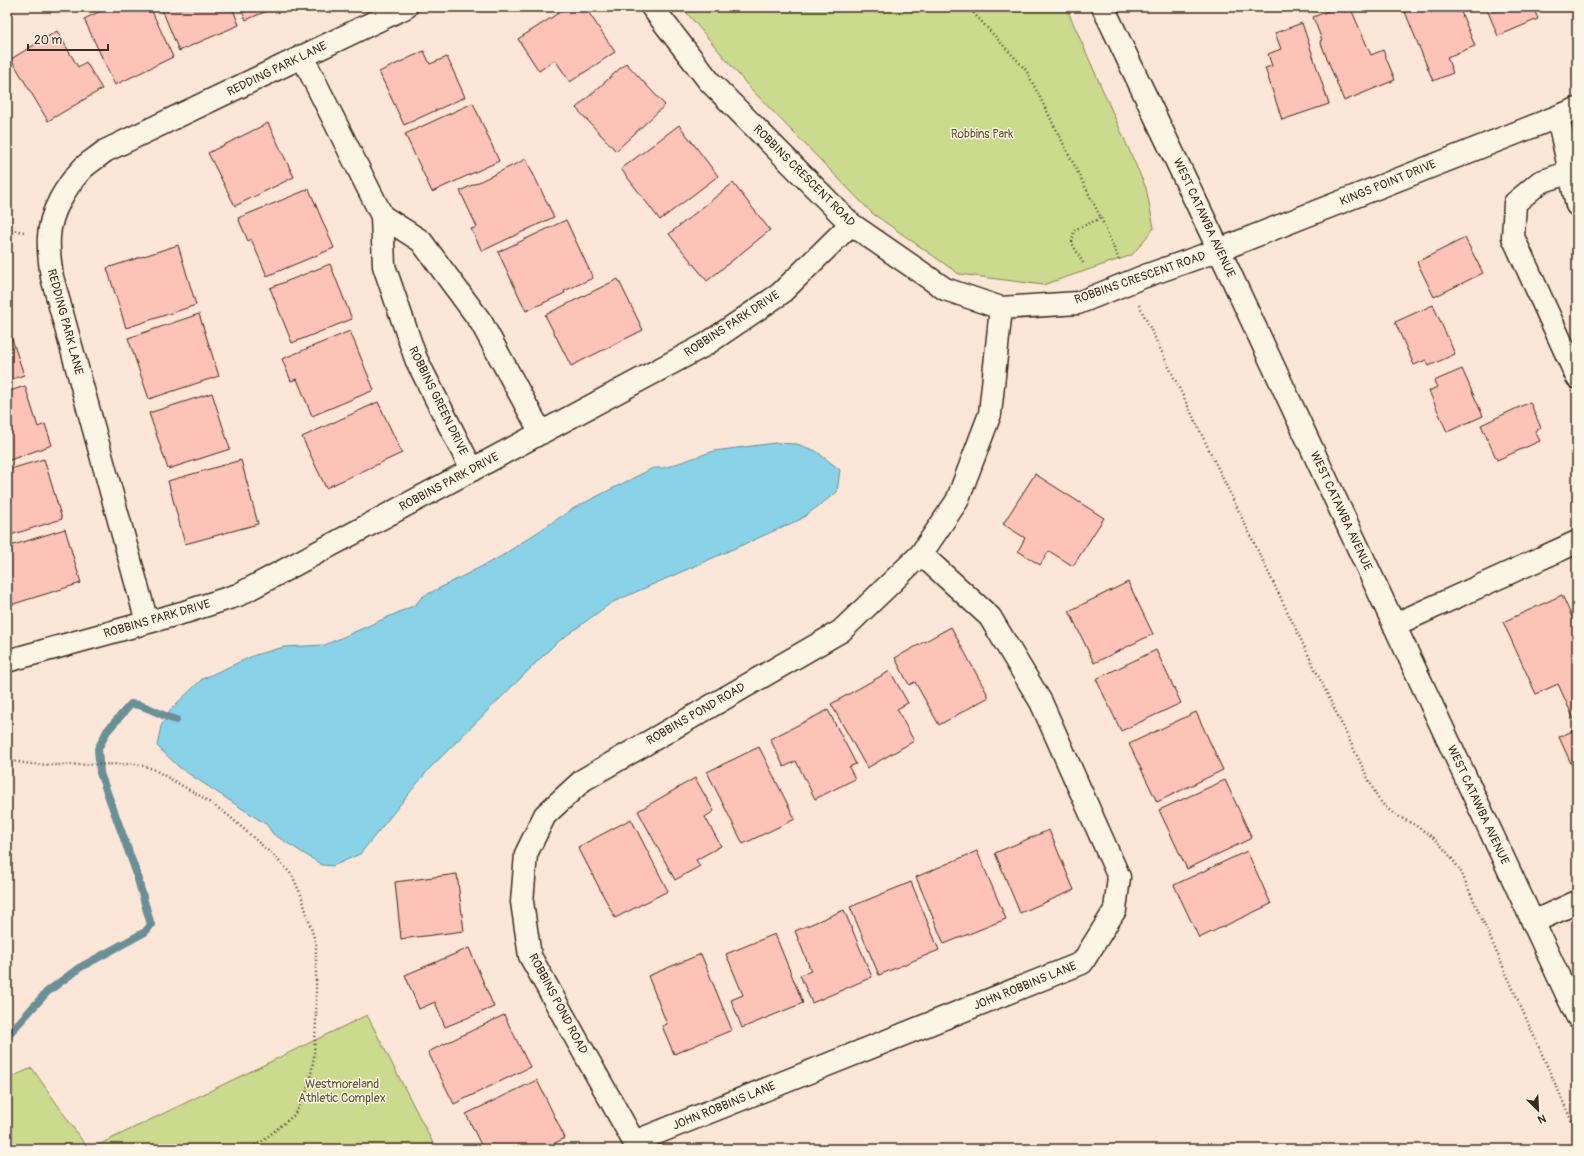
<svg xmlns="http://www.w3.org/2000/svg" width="1584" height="1156" viewBox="0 0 1584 1156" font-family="Pangolin,sans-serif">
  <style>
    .green { fill: #cbda8d; stroke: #838256 }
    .water { fill: #88d3e8; stroke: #698f97 }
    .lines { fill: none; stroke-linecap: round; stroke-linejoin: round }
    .stream { stroke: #698f97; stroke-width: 8 }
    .building { fill: #fdc2b8; stroke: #3b2a1e }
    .minor-casing { stroke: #3b2a1e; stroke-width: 25 }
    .major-casing { stroke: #3b2a1e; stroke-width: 25 }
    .path { stroke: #3b2a1e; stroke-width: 2.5; stroke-dasharray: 1 3; stroke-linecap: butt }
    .minor { stroke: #fcf5e5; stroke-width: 22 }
    .major { stroke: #fcf5e5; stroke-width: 22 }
    .labels { text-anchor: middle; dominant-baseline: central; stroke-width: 3; stroke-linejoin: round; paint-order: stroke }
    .street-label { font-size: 12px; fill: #3b2a1e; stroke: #fcf5e5 }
    .park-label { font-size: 12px; fill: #5f563a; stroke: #fcf5e5 }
  </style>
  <rect width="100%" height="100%" fill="#fce6d8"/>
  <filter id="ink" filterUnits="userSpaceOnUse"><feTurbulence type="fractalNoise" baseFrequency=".025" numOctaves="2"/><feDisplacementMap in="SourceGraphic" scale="8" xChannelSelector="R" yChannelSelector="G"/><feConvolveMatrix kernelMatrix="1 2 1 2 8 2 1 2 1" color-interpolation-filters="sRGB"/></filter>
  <g filter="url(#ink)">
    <path class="green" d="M682 7H1066L1146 188 1154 228 1132 255 1043 285 959 274 872 213 749 87Z
      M367 1015 436 1149H90Z
      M32 1068 88 1149H7V1079Z"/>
    <path class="water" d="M775 443 797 444 816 451 840 470 837 492 801 519 611 603 555 644 429 769 360 854 333 866 322 865 273 834 267 825 180 768 157 746 161 726 172 708 202 679 255 655 284 647 325 645 415 605 422 597 500 557 574 508 653 468H664L714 451Z"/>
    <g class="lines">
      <path class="stream" d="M7 1036 47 992 79 968 145 932 151 925 135 869 100 773 98 749 107 731 131 704C146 704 161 716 176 720"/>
    </g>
    <path class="building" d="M109 7H150L173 57 115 85 84 19Z
      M161 7H232L239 25 179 51Z
      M240 7H276L246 20Z
      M568 7H585L615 52 570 82 555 60 539 71 518 39Z
      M1338 7H1340L1344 12 1351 9 1371 55 1383 50 1395 80 1344 101 1320 41 1322 40 1313 17Z
      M1403 7H1459L1475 46 1447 57 1453 73 1433 81Z
      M1486 7H1533L1538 19 1498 36Z
      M1302 23 1329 104 1282 120 1265 68 1272 66 1268 54 1281 49 1275 33Z
      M57 31 78 67 86 62 102 89 48 121 11 59Z
      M424 51 430 64 447 57 465 97 404 125 379 72Z
      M626 63 665 105 616 151 576 108Z
      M473 103 499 161 432 192 405 134Z
      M268 123 294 177 235 206 208 153Z
      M679 125 718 176 660 220 621 169Z
      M526 159 554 217 482 251 471 229 477 227 460 191Z
      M733 183 770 230 707 281 669 234Z
      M309 189 334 248 267 276 251 239 248 241 238 218Z
      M566 220 593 278 564 291 565 293 526 311 498 252Z
      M1465 238 1483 273 1434 297 1417 262Z
      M178 245 196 305 126 328 107 268Z
      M330 264 352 319 292 343 270 288Z
      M618 279 643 330 571 366 545 315Z
      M1433 305 1455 354 1429 366 1426 360 1414 365 1395 322Z
      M199 314 219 376 149 399 128 338Z
      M7 324 24 375 7 381Z
      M350 331 374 390 312 416 297 379 291 381 282 359Z
      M1462 369 1483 416 1447 432 1429 391 1437 387 1434 381Z
      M25 386 38 427 45 424 52 445 7 461V392Z
      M212 393 230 449 168 469 149 413Z
      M378 402 402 453 326 488 302 437Z
      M1530 402 1541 428 1535 431 1540 441 1497 460 1481 425Z
      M44 459 62 519 7 536V470Z
      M241 460 258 524 185 544 168 481Z
      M1035 474 1104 518 1073 566 1049 551 1040 565 1018 551 1025 538 1003 524Z
      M65 529 81 583 7 606V547Z
      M1128 582 1153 634 1094 663 1069 611Z
      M1562 595 1577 628V726L1558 684 1536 694 1503 622Z
      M951 627 989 697 939 725 915 682 909 685 895 658Z
      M1156 650 1181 703 1121 731 1096 679Z
      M890 671 908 703 897 709 914 741 867 768 831 704Z
      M828 710 856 764 849 767 855 779 815 799 796 761 784 767 770 739Z
      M1196 712 1223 770 1157 802 1129 744Z
      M1577 729V777L1559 737Z
      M759 747 795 819 743 844 707 772Z
      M695 778 714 811 705 817 721 846 696 860 700 866 675 880 638 811Z
      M1225 780 1252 838 1187 869 1159 810Z
      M631 819 668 891 615 918 578 847Z
      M1049 830 1074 890 1020 913 995 853Z
      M977 851 1006 919 944 944 916 877Z
      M1247 851 1271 904 1199 938 1174 885Z
      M457 874 464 931 401 939 395 882Z
      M911 882 939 950 879 975 850 907Z
      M844 910 872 977 812 1003 800 975 811 971 795 931Z
      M775 934 803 1003 742 1028 731 1000 743 995 726 954Z
      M469 948 494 1007 445 1027 435 1002 419 1009 405 975Z
      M701 954 732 1030 674 1054 662 1026 667 1024 648 976Z
      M504 1015 530 1067 454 1104 428 1052Z
      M537 1080 565 1138 543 1149H483L466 1114Z"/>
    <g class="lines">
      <defs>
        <path id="minor" d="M652 7 709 81 851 224 945 289 1001 308 1078 303 1145 276 1219 250 1577 109
          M302 56 382 216 384 266 416 359 472 470
          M1558 117 1577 205
          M1570 172 1540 182 1515 203 1513 237 1577 377
          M382 216 421 241 481 322 541 433
          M921 554 990 617 1041 702 1119 877 1115 910 1082 963 634 1142 530 956 522 902 526 854 545 815 583 780 841 631 921 554 957 501 990 414 1001 308
          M147 622 52 277C50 264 48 250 49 237 50 212 66 186 83 168 89 162 98 157 105 151L406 7
          M1394 625 1577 542
          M7 661 185 612 238 595 705 345 780 294 851 224
          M1533 922 1577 902"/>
        <path id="major" d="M1103 7 1219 250 1577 1016"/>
      </defs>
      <use href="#minor" class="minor-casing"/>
      <use href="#major" class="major-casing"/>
      <path class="path" d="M968 7 1026 70 1101 218 1119 260
        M7 229 24 232
        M1083 263 1072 243 1074 230 1101 218
        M1139 305 1377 797C1391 817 1406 818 1424 831 1440 842 1451 856 1461 872L1577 1133
        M7 760 30 764 51 765 137 764 153 769 202 797 229 816 274 856 292 875 301 895 316 944V1022L314 1056 310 1081 303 1102 293 1116 261 1142 248 1149"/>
      <use href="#minor" class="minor"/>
      <use href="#major" class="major"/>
    </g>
  </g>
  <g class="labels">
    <g class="street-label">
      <text transform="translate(277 69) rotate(-26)">REDDING PARK LANE</text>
      <text transform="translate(804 176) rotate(45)">ROBBINS CRESCENT ROAD</text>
      <text transform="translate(1388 183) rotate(-22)">KINGS POINT DRIVE</text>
      <text transform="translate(1204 218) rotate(65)">WEST CATAWBA AVENUE</text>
      <text transform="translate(1140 278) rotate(-19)">ROBBINS CRESCENT ROAD</text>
      <text transform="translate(65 322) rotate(75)">REDDING PARK LANE</text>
      <text transform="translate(732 324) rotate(-33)">ROBBINS PARK DRIVE</text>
      <text transform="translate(438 401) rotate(64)">ROBBINS GREEN DRIVE</text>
      <text transform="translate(449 482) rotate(-28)">ROBBINS PARK DRIVE</text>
      <text transform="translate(1341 511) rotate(65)">WEST CATAWBA AVENUE</text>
      <text transform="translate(157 619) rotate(-16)">ROBBINS PARK DRIVE</text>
      <text transform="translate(696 714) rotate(-30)">ROBBINS POND ROAD</text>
      <text transform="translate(1478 805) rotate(65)">WEST CATAWBA AVENUE</text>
      <text transform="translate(1025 986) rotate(-22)">JOHN ROBBINS LANE</text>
      <text transform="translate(558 1004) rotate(62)">ROBBINS POND ROAD</text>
      <text transform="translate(724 1106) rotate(-22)">JOHN ROBBINS LANE</text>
    </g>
    <g class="park-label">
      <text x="982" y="134">Robbins Park</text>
      <text x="342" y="1084">Westmoreland<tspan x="342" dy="14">Athletic Complex</tspan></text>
    </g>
  </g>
  <rect width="1584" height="1156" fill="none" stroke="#fcf5e5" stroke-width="24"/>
  <rect x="12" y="12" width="1560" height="1132" fill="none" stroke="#3b2a1e" stroke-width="1.5" filter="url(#ink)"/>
  <g transform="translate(1538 1110) rotate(156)" stroke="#fcf5e5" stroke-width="3" paint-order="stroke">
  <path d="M0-3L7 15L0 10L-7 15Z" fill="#3b2a1e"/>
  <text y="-6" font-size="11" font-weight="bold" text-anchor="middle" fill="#3b2a1e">N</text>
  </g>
  <path d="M28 44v6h80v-6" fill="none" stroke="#3b2a1e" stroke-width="2"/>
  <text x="34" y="44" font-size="12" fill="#3b2a1e" stroke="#fcf5e5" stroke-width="3" paint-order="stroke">20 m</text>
</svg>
